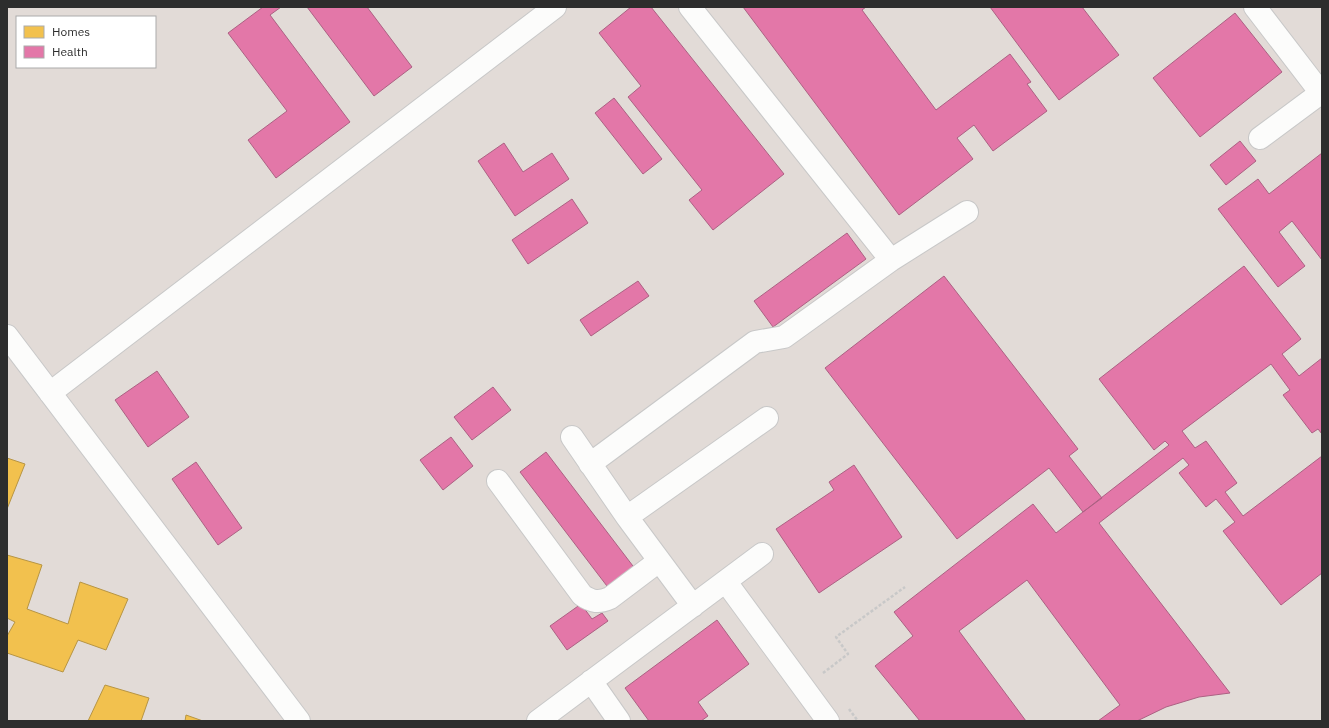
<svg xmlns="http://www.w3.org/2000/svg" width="1329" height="728" viewBox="0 0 1329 728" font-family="'IBM Plex Sans',sans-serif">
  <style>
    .medical { fill: #e2dbd7; fill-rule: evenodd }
    .homes { fill: #f2c14e; stroke: #b79544 }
    .health { fill: #e377a8; stroke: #ac6183 }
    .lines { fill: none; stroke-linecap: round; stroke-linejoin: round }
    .minor-casing { stroke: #c8c8c8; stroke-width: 24 }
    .path { stroke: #c8c8c8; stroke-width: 2.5; stroke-dasharray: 3 2; stroke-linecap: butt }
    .minor { stroke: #fcfcfb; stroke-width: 22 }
  </style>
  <rect width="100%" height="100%" fill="#eaeae5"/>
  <path class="medical" d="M7 7H1322V721H7ZM17 17H155V67H17Z"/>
  <path class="homes" d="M7 458 25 464 7 509Z
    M7 555 42 565 27 609 68 624 80 582 128 599 106 650 78 640 63 672 7 653V636L15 622 7 618Z
    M105 685 149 698 141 721H88Z
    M186 715 203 721H185Z"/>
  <path class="health" d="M263 7H281L270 15 350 122 276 178 248 140 287 111 228 33Z
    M307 7H367L412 67 374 96Z
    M631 7H651L784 174 713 230 689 200 702 190 628 97 641 86 599 33Z
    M743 7H866L862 10 936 110 1010 54 1031 82 1027 84 1047 111 993 151 974 125 957 138 973 159 899 215Z
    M990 7H1082L1119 55 1059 100Z
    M1235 13 1282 72 1200 137 1153 78Z
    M614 98 662 159 643 174 595 113Z
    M1240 141 1256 161 1226 185 1210 165Z
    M504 143 523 172 552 153 569 179 515 216 478 161Z
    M1322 153V260L1292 221 1279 232 1305 266 1278 287 1218 209 1258 179 1269 194Z
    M572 199 588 223 528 264 512 240Z
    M847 233 866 259 773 327 754 301Z
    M1244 266 1301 339 1282 354 1299 376 1322 358V434L1318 429 1312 433 1283 395 1290 390 1271 364 1182 431 1195 448 1206 441 1237 483 1225 492 1243 516 1322 456V573L1281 605 1223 531 1235 522 1216 499 1206 507 1179 473 1189 465 1183 458 1099 523 1230 693 1199 697 1166 707 1137 721H1098L1120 705 1027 580 959 631 1026 721H920L875 666 913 636 894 612 1033 504 1056 533 1169 445 1165 441 1154 450 1099 379Z
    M944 276 1078 449 1069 456 1102 498 1083 512 1049 468 957 539 825 368Z
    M638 281 649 296 591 336 580 320Z
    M157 371 189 417 148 447 115 400Z
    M493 387 511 410 472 440 454 417Z
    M451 437 473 466 443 490 420 460Z
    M546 452 636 570 610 590 520 472Z
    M196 462 242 528 218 545 172 479Z
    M854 465 902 537 819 593 776 529 834 490 829 482Z
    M581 604 592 619 602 613 608 621 567 650 550 626Z
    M717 620 749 664 698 702 708 716 701 721H649L625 688Z"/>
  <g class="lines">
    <defs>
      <path id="minor" d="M690 7 891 260
        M1255 7 1321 93
        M1260 138 1322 92
        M7 336 299 721
        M50 393 555 7
        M572 437 627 517 693 606
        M590 464 755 342 784 337 891 260 967 212
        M498 481 582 595C592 602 599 603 610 598L659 561
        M627 517 767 418
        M726 582 828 721
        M591 681 619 721
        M538 721 762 554"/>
    </defs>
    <use href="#minor" class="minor-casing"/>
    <path class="path" d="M823 673 848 654 836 637 905 587
      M849 709 858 721"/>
    <use href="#minor" class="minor"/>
  </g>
  <rect width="1329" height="728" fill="none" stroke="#2d2d2d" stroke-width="16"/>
  <rect x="16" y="16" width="140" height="52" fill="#ffffff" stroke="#ababab"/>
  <rect x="24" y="26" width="20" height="12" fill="#f2c14e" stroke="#ababab"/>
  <text x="52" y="36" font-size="12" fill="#2d2d2d">Homes</text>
  <rect x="24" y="46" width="20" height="12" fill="#e377a8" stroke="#ababab"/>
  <text x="52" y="56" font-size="12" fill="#2d2d2d">Health</text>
</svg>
